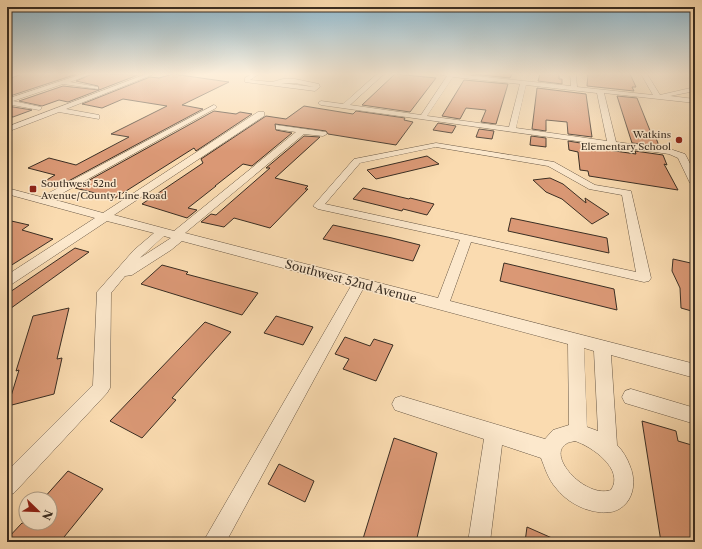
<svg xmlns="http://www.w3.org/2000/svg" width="702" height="549" viewBox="0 0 702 549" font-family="'Libre Caslon Text',serif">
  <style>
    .building { fill: #da9875; stroke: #3a2e23 }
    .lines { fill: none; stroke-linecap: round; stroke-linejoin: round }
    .minor-casing { stroke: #6a5946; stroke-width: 1 }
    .minor { fill: #fce8cc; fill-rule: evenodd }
    .poi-dot { fill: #8f2418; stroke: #fce8cc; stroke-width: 1.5 }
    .labels { text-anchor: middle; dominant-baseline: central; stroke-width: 3; stroke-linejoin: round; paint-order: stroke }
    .far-poi-label { font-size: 10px; fill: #3a2e23; stroke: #fce8cc; text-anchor: end }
    .street-label { font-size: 12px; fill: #3a2e23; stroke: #fce8cc }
  </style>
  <rect width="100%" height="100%" fill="#fadbb0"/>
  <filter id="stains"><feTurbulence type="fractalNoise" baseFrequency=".005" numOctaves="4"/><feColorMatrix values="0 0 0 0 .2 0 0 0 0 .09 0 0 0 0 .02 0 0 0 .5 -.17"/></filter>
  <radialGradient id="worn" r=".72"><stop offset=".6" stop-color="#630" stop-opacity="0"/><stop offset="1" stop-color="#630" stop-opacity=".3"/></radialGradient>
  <path class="building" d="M21 74H77L7 97V80Z
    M92 74 138 75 68 102 59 100 42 106 19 101 63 86 99 90 98 86 76 81Z
    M173 74 229 82 182 105 203 109 61 185 45 181 55 175 28 168 49 158 76 165 129 137 111 134 167 106 123 99 102 108 82 104 150 77 159 78Z
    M395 74 436 78 410 112 362 105Z
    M472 74H512L510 78Z
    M540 74H559V79H562V84L538 81Z
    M588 74H630L636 87H632L634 91 587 86Z
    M464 80 508 84 496 124 481 122 486 110 466 108 460 119 442 116Z
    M537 88 586 94 592 137 568 134 567 122 546 120V131L532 129Z
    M617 96 637 98 653 138H656L659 146 632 143Z
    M7 106 32 110 13 117 7 116Z
    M304 106 353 114 356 111 405 118 404 120 413 122 396 145 328 134 326 131 275 124 276 130 292 133 252 166 243 164 215 186H216L188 208 197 210 187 218 142 204 203 163 201 159 266 116 286 119Z
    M214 111 236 114 240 112 252 114 196 151 194 148 115 198 75 188Z
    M438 123 456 126 452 133 433 130Z
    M479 129 494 131 492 139 476 137Z
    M304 136 320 137 275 178 308 186 305 189H308L270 228 234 218 224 227 201 222 211 214 216 215 270 168H266Z
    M531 136 546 138V147L530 145Z
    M568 141 593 145 594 148 636 154 635 151 663 155 667 165 664 164 678 190 589 176 588 171 580 170 578 152 569 150Z
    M427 156 439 164 376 179 367 170Z
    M550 178 563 184 586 203 585 198 609 214 592 224 562 199 546 192 533 180Z
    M363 188 409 199 410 198 434 204 427 215 403 209 402 211 353 199Z
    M511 218 607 238 609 253 508 231Z
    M7 220 29 225 22 230 53 239 7 268Z
    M333 225 392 238 420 245 413 261 323 239Z
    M75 248 89 252 7 311V294Z
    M673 259 695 264V312L681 308 680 288 672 271Z
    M504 263 614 289 617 310 500 281Z
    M162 265 188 272 186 274 258 293 242 315 141 284Z
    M69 308 57 359 62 358 54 394 8 406 19 370 16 371 33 316Z
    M276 316 313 327 303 345 264 333Z
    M205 322 231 332 172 398 176 400 142 438 110 421Z
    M345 337 370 346 374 339 393 345 376 381 343 369 349 359 335 354Z
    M642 421 676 431 678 441 695 446V542H661Z
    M394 438 437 453 416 542H362Z
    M279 464 314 481 305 502 268 484Z
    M68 471 103 489 60 542H7V539L22 523H50V499H43Z
    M527 527 561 542H525Z"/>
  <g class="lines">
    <defs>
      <path id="minor" d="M7 74H13L7 77Z
        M82 74H91L70 82 98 87V89L63 84 13 101 41 107V109L39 110 7 104V99Z
        M146 74H154L66 109 99 115V119L59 112 7 132V127Z
        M252 74H259L250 80 272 82 283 79H295L319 84 320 87 315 91 245 82V78ZM281 83H295L314 87Z
        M377 74H384L350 105 421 115 447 76 437 74H457L571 86 570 74H576L577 87 653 95 641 74H647L660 95 695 87V91L670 96 695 99V103L604 93 616 142 670 149 685 154 695 173V186L690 183 678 158 669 154 321 105 318 103 321 101 343 104ZM453 77 520 84 509 127 427 116ZM526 85 597 93 607 141 516 128Z
        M214 105 216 106V108L52 199 103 213 258 112H264V116L114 215 174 231 296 132 276 129V125L326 132 327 134 323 136 304 134 185 233 438 298 460 240 318 209 313 206 354 159 436 143 554 162 595 185 631 191 651 278 649 281 644 282 471 242 450 301 695 364V378L611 355 617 445C623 451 627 458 630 466 640 490 627 517 598 512 582 510 566 501 556 488 548 479 545 468 541 458L502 445 490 542H468L484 439 395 410 392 404 395 398 401 396 545 439 553 430 569 425 568 344 363 289 226 542H203L351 286 182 241 171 250 132 275 125 276 111 293 110 388 107 393 14 493 7 496V471L93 385 97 292 134 250 154 233 107 221 12 284 7 286V275L95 218 7 194V188L41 197ZM436 147 548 166 589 189 622 195 636 272 325 204 360 163ZM164 236 171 238 140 258 142 256ZM584 348 594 351 598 431 587 427ZM575 441C591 446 625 469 611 490 586 499 546 456 566 444 568 442 572 442 575 441Z
        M631 389 695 408V424L625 403 622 397 625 391Z"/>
    </defs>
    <use href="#minor" class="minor-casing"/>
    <use href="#minor" class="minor"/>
  </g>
  <linearGradient id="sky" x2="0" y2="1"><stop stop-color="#8ab7cf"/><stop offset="0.49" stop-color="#fdefdb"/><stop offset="1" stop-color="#fdefdb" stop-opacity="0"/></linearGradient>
  <rect width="702" height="151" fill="url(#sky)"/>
  <g class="poi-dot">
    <circle cx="679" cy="140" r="4"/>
    <rect x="29" y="185" width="8" height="8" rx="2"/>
  </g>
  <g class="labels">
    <g class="far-poi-label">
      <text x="671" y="134">Watkins<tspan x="671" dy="12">Elementary School</tspan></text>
      <text x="41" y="183" text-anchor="start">Southwest 52nd<tspan x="41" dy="12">Avenue/County Line Road</tspan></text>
    </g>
    <g class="street-label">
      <text transform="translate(351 281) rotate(15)">Southwest 52nd Avenue</text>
    </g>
  </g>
  <rect width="702" height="549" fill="none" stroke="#fadbb0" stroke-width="24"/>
  <rect x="8" y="8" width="686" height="533" fill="none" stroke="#3a2e23" stroke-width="2"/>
  <rect x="12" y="12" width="678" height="525" fill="none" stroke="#3a2e23"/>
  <g transform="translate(38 511) rotate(113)"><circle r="19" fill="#fce8cc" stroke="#ae9e88"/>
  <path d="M0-3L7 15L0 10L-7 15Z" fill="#8f2418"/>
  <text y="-6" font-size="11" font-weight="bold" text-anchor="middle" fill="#3a2e23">N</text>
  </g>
  <rect width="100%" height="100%" filter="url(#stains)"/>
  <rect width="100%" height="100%" fill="url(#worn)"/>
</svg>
